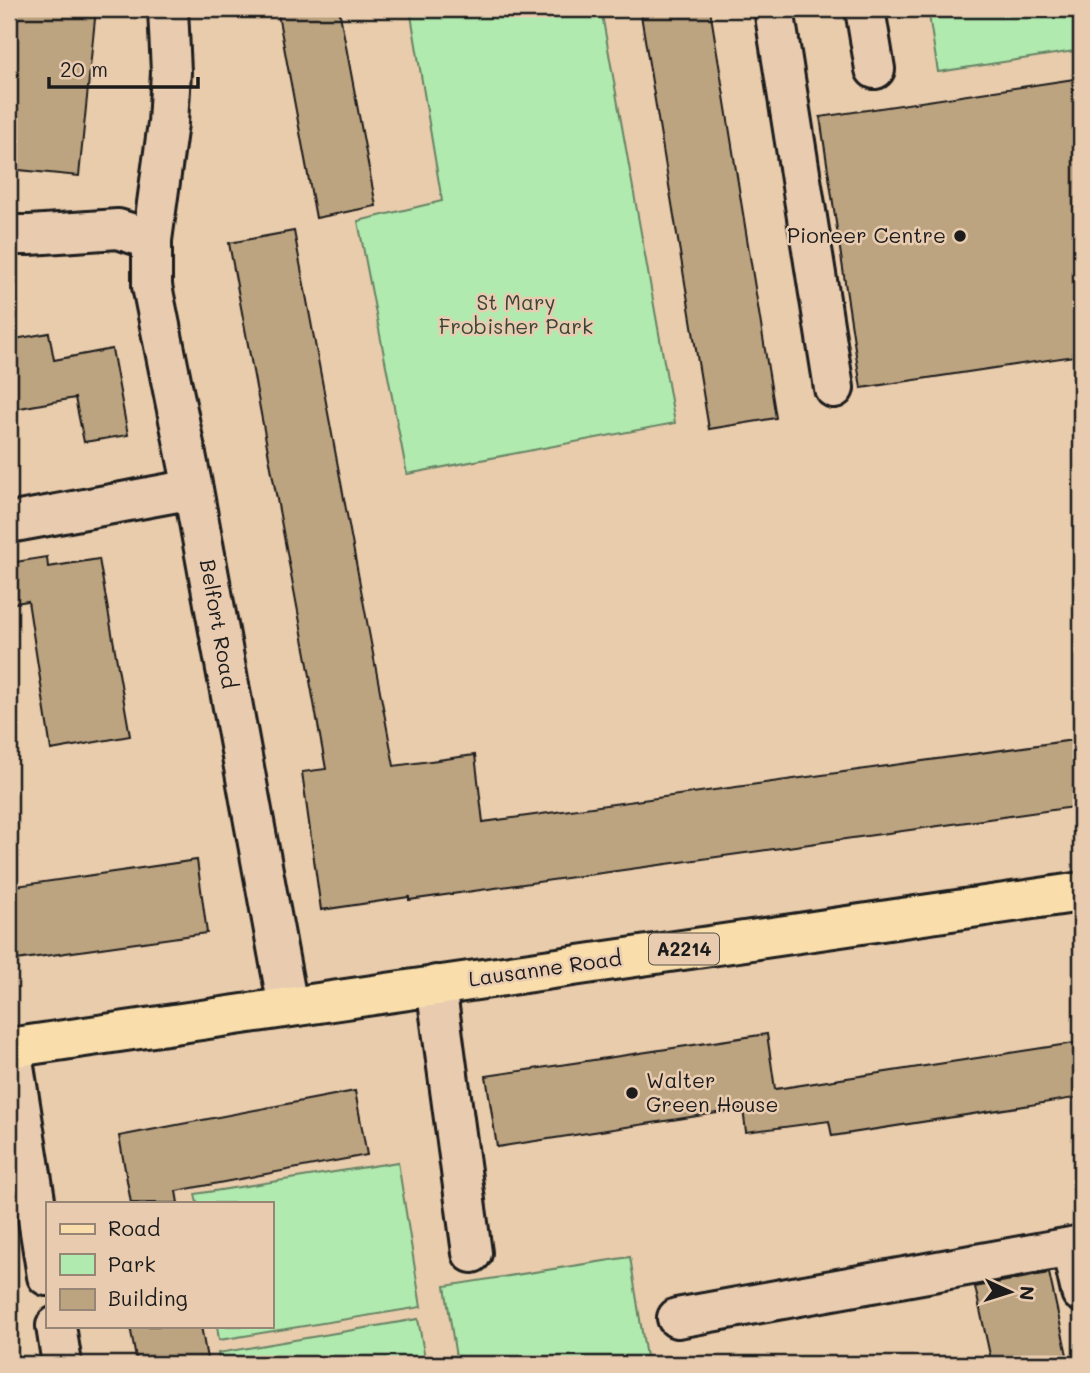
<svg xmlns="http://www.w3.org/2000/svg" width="1090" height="1373" viewBox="0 0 1090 1373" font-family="Mali,sans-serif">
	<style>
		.green { fill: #b1eaae; stroke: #668365; stroke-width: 2 }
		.building { fill: #bda481; stroke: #1c1c1c; stroke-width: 2 }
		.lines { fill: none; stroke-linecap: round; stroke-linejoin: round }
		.minor-casing { stroke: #1c1c1c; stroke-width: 44 }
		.major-casing { stroke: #1c1c1c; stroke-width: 44 }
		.minor { stroke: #e9ccb0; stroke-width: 38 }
		.major { stroke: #f9deab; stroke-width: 38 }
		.poi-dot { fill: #1c1c1c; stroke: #e9ccb0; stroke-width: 2.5 }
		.labels { text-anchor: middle; stroke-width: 5; stroke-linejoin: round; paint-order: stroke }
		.shield { fill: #e9ccb0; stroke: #5a5148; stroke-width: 2 }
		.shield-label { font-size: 19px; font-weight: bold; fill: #1c1c1c }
		.poi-label { font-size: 21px; fill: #1c1c1c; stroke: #e9ccb0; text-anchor: end }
		.park-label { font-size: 21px; fill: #3a4539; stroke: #e9ccb0 }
		.street-label { font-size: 21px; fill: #1c1c1c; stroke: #e9ccb0 }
	</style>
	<rect width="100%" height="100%" fill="#e9ccac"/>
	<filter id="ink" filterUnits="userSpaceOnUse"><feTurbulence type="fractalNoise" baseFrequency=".0143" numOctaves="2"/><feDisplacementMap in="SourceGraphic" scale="14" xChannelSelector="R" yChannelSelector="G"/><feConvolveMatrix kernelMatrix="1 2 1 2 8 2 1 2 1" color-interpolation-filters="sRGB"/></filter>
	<g filter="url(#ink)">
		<path class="green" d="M 410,9 L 601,9 L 675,423 L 407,474 L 358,221 L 442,201 Z
			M 928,9 L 1081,9 L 1081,50 L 938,72 Z
			M 398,1162 L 421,1307 L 219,1340 L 217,1326 L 271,1326 L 271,1203 L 197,1203 L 195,1194 Z
			M 630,1257 L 646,1357 L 600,1364 L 457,1364 L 445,1286 Z
			M 418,1319 L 426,1364 L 220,1364 L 218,1353 Z"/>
		<path class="building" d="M 9,9 L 96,9 L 79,176 L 9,169 Z
			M 277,9 L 339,9 L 376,206 L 316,218 Z
			M 640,9 L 710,9 L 776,418 L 709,429 Z
			M 1081,78 L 1081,355 L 861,388 L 820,117 Z
			M 294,231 L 394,766 L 475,755 L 483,822 L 1081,739 L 1081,806 L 409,900 L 409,897 L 321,910 L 302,772 L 326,769 L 310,681 L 311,681 L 229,243 Z
			M 49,333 L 54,360 L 112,349 L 128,435 L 84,442 L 75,398 L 9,410 L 9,340 Z
			M 47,557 L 48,567 L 99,559 L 130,736 L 51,750 L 28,601 L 9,604 L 9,563 Z
			M 197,860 L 207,933 L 9,961 L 9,887 Z
			M 767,1034 L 775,1089 L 1081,1042 L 1081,1097 L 832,1136 L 829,1121 L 746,1132 L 743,1109 L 497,1147 L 486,1076 Z
			M 355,1091 L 367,1155 L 176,1191 L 178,1203 L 131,1203 L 119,1136 Z
			M 1049,1273 L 1069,1364 L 992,1364 L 975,1287 Z
			M 130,1326 L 201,1326 L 208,1364 L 137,1364 Z"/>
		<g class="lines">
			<g class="minor-casing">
				<path id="minor" d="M 168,9 L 171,72 L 168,123 L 152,240 L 152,286 L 193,489 L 288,1007
					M 774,9 L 834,388
					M 865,9 L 875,69
					M 9,235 L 30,235 L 118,229 L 152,240
					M 9,523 L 193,489
					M 436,985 L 472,1253
					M 11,1047 L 47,1276
					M 1081,1245 L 1071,1247 L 1081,1292
					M 677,1318 L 1071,1247
					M 56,1326 L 62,1364"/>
			</g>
			<g class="major-casing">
				<path id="major" d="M 9,1048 L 1081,892"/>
			</g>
			<use href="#minor" class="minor"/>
			<use href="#major" class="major"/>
		</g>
	</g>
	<g class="poi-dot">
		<circle cx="960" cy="236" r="7"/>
		<circle cx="632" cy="1093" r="7"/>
	</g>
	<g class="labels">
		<rect class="shield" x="649" y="933.5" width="70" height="31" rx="5"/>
		<g class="shield-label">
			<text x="684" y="956">A2214</text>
		</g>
		<g class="poi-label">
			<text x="946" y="243">Pioneer Centre</text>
			<text x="646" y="1088" text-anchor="start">Walter<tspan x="646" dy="24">Green House</tspan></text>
		</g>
		<g class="park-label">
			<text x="516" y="310">St Mary<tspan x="516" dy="24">Frobisher Park</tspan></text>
		</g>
		<g class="street-label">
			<text transform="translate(218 624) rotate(80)" y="7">Belfort Road</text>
			<text transform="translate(545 969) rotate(-8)" y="7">Lausanne Road</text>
		</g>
	</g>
	<rect width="1090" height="1373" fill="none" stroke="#e9ccb0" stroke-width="35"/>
	<rect x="18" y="18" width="1055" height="1338" fill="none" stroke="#1c1c1c" stroke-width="2.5" filter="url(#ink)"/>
	<rect x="46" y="1202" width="228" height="126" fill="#e9ccb0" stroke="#978675" stroke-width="2"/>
	<rect x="60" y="1224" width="35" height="10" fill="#f9deab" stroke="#978675" stroke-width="2"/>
	<text x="108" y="1236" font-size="21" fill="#1c1c1c">Road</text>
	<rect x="60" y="1254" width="35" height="21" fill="#b1eaae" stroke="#978675" stroke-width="2"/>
	<text x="108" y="1272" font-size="21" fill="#1c1c1c">Park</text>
	<rect x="60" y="1289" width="35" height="21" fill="#bda481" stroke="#978675" stroke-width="2"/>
	<text x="108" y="1306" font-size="21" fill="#1c1c1c">Building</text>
	<g transform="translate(1010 1292) rotate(94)" stroke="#e9ccb0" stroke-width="5" paint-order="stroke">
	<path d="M0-5L12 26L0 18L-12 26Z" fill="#1c1c1c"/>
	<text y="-10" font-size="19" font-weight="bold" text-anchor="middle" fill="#1c1c1c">N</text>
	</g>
	<path d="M49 77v10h149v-10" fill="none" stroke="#1c1c1c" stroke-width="3.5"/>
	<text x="60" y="77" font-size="21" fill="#1c1c1c" stroke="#e9ccb0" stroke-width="5" paint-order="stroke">20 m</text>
</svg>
